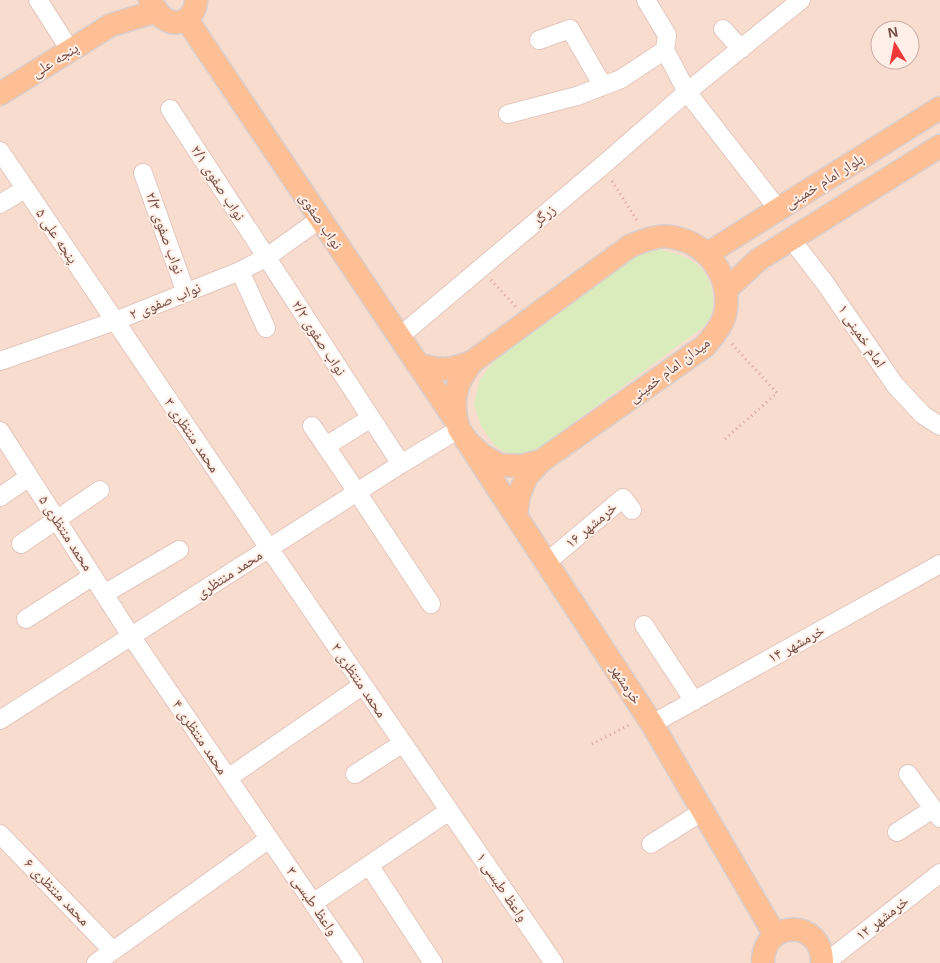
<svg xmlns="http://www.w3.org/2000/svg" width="940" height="963" viewBox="0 0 940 963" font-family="Arial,'Noto Naskh Arabic',sans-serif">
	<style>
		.residential { fill: #f8ddcf; fill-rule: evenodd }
		.green { fill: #daecbc }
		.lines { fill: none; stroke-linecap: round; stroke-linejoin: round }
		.minor-casing { stroke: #e4c6bd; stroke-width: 20 }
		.major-casing { stroke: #d8cdcb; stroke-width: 25 }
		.path { stroke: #d9a297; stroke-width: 3; stroke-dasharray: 1 4; stroke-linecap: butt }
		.minor { stroke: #fff; stroke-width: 18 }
		.major { stroke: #ffbf94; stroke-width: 22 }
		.labels { text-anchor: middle; stroke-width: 4; stroke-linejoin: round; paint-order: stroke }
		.street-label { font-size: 15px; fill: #754b45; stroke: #ffefe6 }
	</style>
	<rect width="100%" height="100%" fill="#feeade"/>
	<path class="residential" d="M 0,0 L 940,0 L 940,963 L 0,963 ZM 880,30 L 910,30 L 910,60 L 880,60 Z"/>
	<path class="green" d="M 660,250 C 671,252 683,255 693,262 C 710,272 717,296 711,314 C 710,318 707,322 706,325 L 534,452 L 510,455 L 495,446 L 481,426 L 474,404 L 480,379 L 499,355 L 639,253 Z"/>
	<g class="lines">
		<g class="minor-casing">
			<path id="minor" d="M 38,0 L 70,50
				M 646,0 L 667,35 L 665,50 L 687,92 L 778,209
				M 723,29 L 741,49
				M 539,40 L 570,29 L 603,86
				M 170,109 L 401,464
				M 508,114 L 577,96 L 621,79 L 665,50
				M 0,151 L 269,548 L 554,963
				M 143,173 L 186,293
				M 0,204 L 25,189
				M 791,239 L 825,283 L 895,385 L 923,415 L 940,426
				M 240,271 L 266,328
				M 399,337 L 602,166 L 687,92 L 801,0
				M 0,361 L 115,321 L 240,271 L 267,257 L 320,219
				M 312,426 L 357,492 L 431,604
				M 0,431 L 131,636 L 354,963
				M 326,446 L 371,418
				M 0,497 L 29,477
				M 21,544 L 100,490
				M 547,562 L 623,498 L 632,510
				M 104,594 L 179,550
				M 26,619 L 93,576
				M 644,625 L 694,701
				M 0,720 L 401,464 L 459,429
				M 652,724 L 940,564
				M 355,774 L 403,743
				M 908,774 L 940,818
				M 228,778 L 363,685
				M 897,832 L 933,809
				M 0,834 L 113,951
				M 651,844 L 703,811
				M 369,865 L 433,963
				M 313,903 L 449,811
				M 96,963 L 269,839
				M 825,963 L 940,873"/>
		</g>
		<g class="major-casing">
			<path id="major" d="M 150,0 C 154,7 158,15 165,19 C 180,29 196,16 196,0
				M 187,20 L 456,421
				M 0,94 L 111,25 L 157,11
				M 707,254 L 940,108
				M 726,290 L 758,260 L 940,146
				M 417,364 C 441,371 448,371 472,362
				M 466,440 L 482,455 L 500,465 L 521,466 L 541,461 L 705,346 C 714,335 724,324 726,309 C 730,274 706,242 671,237 C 656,235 643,241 630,246 L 472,362 C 468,368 464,373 461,379 C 453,394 453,413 459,429 L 652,724 L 775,935
				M 516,515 L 519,495 L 527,476 L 541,461
				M 763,963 C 762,919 823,918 822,963"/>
		</g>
		<path class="path" d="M 612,181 L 638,222
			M 491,280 L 516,307
			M 725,439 L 777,393 L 731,343
			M 592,744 L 629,725"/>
		<use href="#minor" class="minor"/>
		<use href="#major" class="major"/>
	</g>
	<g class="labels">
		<g class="street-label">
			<text transform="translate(55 60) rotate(-32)" y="5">پنجه علی</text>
			<text transform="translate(824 181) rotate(-32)" y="5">بلوار امام خمینی</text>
			<text transform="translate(218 183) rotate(57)" y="5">نواب صفوی ۲/۱</text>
			<text transform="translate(544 215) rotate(-40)" y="5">زرگر</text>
			<text transform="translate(321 221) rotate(56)" y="5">نواب صفوی</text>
			<text transform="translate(165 233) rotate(70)" y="5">نواب صفوی ۲/۳</text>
			<text transform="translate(57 236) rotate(56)" y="5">پنجه علی ۵</text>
			<text transform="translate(165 301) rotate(-22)" y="5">نواب صفوی ۲</text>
			<text transform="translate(862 336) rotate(56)" y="5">امام خمینی ۱</text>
			<text transform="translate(319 338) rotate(57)" y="5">نواب صفوی ۲/۲</text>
			<text transform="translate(669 370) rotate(-37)" y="5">میدان امام خمینی</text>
			<text transform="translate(192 435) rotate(56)" y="5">محمد منتظری ۳</text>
			<text transform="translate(591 525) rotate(-40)" y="5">خرمشهر ۱۶</text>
			<text transform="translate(66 533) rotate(57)" y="5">محمد منتظری ۵</text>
			<text transform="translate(229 574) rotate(-33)" y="5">محمد منتظری</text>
			<text transform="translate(796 644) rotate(-29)" y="5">خرمشهر ۱۴</text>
			<text transform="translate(359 680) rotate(56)" y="5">محمد منتظری ۲</text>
			<text transform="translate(626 684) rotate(57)" y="5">خرمشهر</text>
			<text transform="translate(200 737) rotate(56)" y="5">محمد منتظری ۴</text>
			<text transform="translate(502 887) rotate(56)" y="5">واعظ طبسی ۱</text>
			<text transform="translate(57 892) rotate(46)" y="5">محمد منتظری ۶</text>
			<text transform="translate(312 901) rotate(56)" y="5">واعظ طبسی ۳</text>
			<text transform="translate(882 918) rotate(-38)" y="5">خرمشهر ۱۲</text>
		</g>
	</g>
	<g transform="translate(895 45) rotate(350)"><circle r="24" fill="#ffefe6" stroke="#c8ada6"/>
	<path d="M0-4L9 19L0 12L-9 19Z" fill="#f2393a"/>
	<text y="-8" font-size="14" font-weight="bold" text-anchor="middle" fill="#754b45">N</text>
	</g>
</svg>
